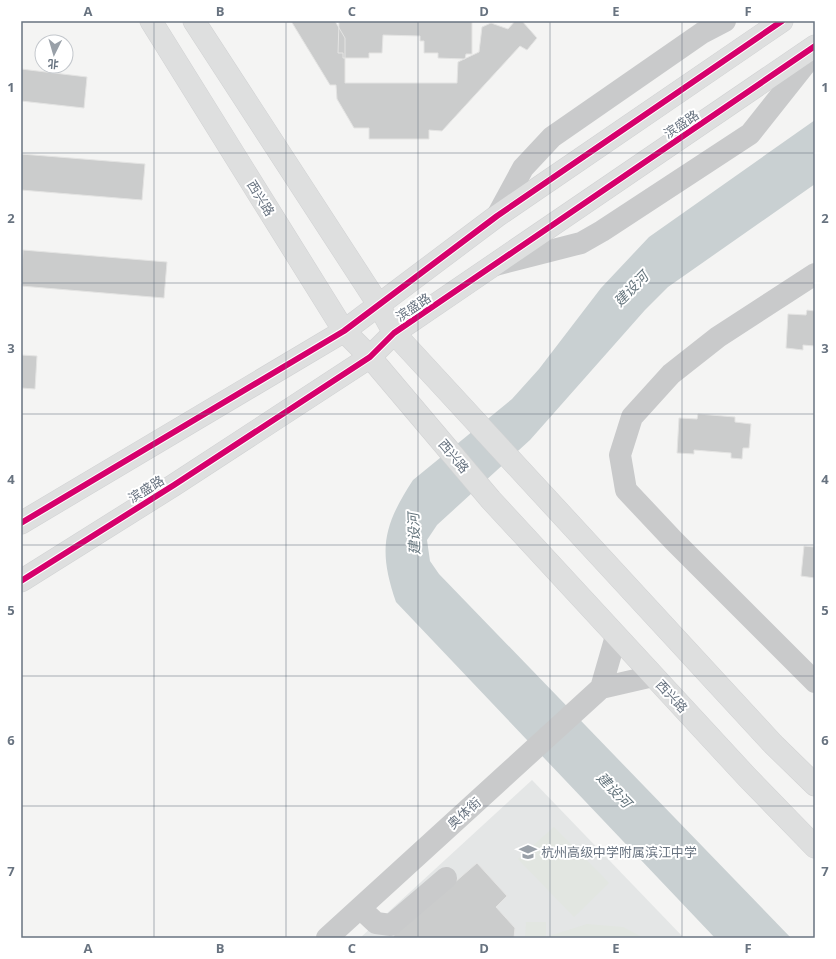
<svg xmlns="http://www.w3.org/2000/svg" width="836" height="959" viewBox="0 0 836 959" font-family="'Open Sans','Noto Sans SC',sans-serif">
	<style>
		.built { fill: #e4e6e6 }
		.green { fill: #e2e6e1 }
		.water { fill: #c9d0d2 }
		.building { fill: #cbcccc; stroke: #e4e4e3 }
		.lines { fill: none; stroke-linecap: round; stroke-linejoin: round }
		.major-casing { stroke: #d1d2d3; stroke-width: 23 }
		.minor { stroke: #c9cacb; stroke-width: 22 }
		.major { stroke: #dedfdf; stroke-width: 22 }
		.cycleway-casing { stroke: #fff; stroke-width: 8 }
		.cycleway { stroke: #d6006c; stroke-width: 6 }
		.grid { fill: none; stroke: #687380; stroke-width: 1; stroke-opacity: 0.55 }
		.labels { text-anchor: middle; stroke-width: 4; stroke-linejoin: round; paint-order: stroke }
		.street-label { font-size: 13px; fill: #687380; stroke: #fff }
		.poi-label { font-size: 13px; fill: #687380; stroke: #fff; text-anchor: start }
		.water-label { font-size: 14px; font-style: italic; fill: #64747c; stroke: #fff }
		.neatline { fill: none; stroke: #687380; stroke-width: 1.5 }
		.grid-label { font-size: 13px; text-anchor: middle; font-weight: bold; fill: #687380 }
	</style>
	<rect width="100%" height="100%" fill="#f4f4f3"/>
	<path class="built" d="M 532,780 L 684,938 L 360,938 Z"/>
	<path class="green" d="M 554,827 L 609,883 L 574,917 L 518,859 Z
		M 526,922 L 546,922 L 546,937 L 587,924 L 623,927 L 644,938 L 525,938 Z"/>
	<path class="water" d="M 815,120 L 815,184 L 668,287 L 645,310 L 530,440 L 437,525 L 427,540 L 430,561 L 439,574 L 791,938 L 715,938 L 396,602 C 378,550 383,526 413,480 L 512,399 L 539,369 L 601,288 L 649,237 Z"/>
	<path class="building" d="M 291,21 L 335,21 L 345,38 L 345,83 L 457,83 L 458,62 L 479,52 L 482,27 L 491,23 L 508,29 L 515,21 L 522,21 L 537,38 L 527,50 L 520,46 L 442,131 L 429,130 L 429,139 L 369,139 L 369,128 L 354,128 L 337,99 L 336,85 L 330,85 Z
		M 339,21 L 472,21 L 472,54 L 466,54 L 465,59 L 438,58 L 438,53 L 424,53 L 424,41 L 420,41 L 420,36 L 383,35 L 382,53 L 369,53 L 369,58 L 343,58 L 343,53 L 338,53 Z
		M 21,69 L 87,77 L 84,108 L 21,101 Z
		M 21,154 L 145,164 L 142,200 L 21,190 Z
		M 23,250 L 167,262 L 164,298 L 21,286 Z
		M 807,310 L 815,311 L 815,346 L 803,345 L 803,350 L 786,348 L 788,314 L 806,315 Z
		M 21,355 L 37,356 L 35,389 L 21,388 Z
		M 698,414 L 735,417 L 735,422 L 751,424 L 749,448 L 743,448 L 742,459 L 731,458 L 731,453 L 694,450 L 694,454 L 677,453 L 679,418 L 697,419 Z
		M 804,546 L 815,547 L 815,578 L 801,576 Z
		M 477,863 L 507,896 L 496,907 L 515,928 L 514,938 L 393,938 L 394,935 Z"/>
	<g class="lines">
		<g class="major-casing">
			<path id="major" d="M 151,21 L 344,331 L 370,357 L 491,500 L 747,777 L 815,847
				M 194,21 L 378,304 L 394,333 L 773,744 L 815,785
				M 21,523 L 344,331 L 497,216 L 782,21
				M 21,581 L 174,485 L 370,357 L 394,333 L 815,46"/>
		</g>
		<path class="minor" d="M 497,216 L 523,168 L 552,137 L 702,33 L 725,21
			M 495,265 L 581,243 L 602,231 L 750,134 L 815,52
			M 815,274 L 718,337 L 671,374 L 632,417 L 620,455 L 626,490 L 674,541 L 815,682
			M 601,688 L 616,636
			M 360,908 L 376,923 L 391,925 L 446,878
			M 327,938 L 601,688 L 653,676"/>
		<use href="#major" class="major"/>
		<g class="cycleway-casing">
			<path id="cycleway" d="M 21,523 L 344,331 L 497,216 L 782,21
				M 21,581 L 174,485 L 370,357 L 394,333 L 815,46"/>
		</g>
		<use href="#cycleway" class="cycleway"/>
	</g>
	<path class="grid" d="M 154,21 L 154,938M 286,21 L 286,938M 418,21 L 418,938M 550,21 L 550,938M 682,21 L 682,938M 21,153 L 815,153M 21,283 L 815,283M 21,414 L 815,414M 21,545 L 815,545M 21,676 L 815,676M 21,806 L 815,806"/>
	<defs>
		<g id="school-bare" transform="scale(1.38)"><path d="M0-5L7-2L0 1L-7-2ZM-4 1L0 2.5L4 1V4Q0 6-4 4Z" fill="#99a0a8" stroke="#fff" stroke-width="2.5" paint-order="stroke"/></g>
	</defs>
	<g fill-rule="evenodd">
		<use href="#school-bare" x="528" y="852"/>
	</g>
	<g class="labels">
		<g class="street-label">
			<text transform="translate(681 124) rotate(-34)" y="5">滨盛路</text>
			<text transform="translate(261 198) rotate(58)" y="5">西兴路</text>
			<text transform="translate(413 307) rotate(-34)" y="5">滨盛路</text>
			<text transform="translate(454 456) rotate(50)" y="5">西兴路</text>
			<text transform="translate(146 489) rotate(-32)" y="5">滨盛路</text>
			<text transform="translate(672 696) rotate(47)" y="5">西兴路</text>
			<text transform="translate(464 813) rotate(-42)" y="5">奥体街</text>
		</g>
		<g class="poi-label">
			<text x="541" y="857">杭州高级中学附属滨江中学</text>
		</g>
		<g class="water-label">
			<text transform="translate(631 289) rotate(-46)" y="5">建设河</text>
			<text transform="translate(414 534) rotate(-92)" y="5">建设河</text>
			<text transform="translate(614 790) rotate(46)" y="5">建设河</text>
		</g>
	</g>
	<rect width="836" height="959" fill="none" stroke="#ffffff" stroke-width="44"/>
	<g transform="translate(54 54) rotate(185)"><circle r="19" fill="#ffffff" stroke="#c3c7cc"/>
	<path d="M0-3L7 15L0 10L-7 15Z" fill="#99a0a8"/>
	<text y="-6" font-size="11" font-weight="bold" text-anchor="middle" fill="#687380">北</text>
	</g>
	<rect x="22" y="22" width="792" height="915" class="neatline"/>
	<g class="grid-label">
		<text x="88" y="16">A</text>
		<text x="220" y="16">B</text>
		<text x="352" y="16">C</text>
		<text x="484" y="16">D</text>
		<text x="616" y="16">E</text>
		<text x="748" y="16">F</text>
		<text x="11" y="92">1</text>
		<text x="825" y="92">1</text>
		<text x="11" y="223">2</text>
		<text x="825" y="223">2</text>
		<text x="11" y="353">3</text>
		<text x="825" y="353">3</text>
		<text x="11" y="484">4</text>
		<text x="825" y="484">4</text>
		<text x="11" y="615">5</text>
		<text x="825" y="615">5</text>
		<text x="11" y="745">6</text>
		<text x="825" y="745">6</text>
		<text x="11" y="876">7</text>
		<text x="825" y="876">7</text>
		<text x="88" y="953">A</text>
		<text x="220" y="953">B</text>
		<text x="352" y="953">C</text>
		<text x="484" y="953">D</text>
		<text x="616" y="953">E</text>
		<text x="748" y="953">F</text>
	</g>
</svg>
